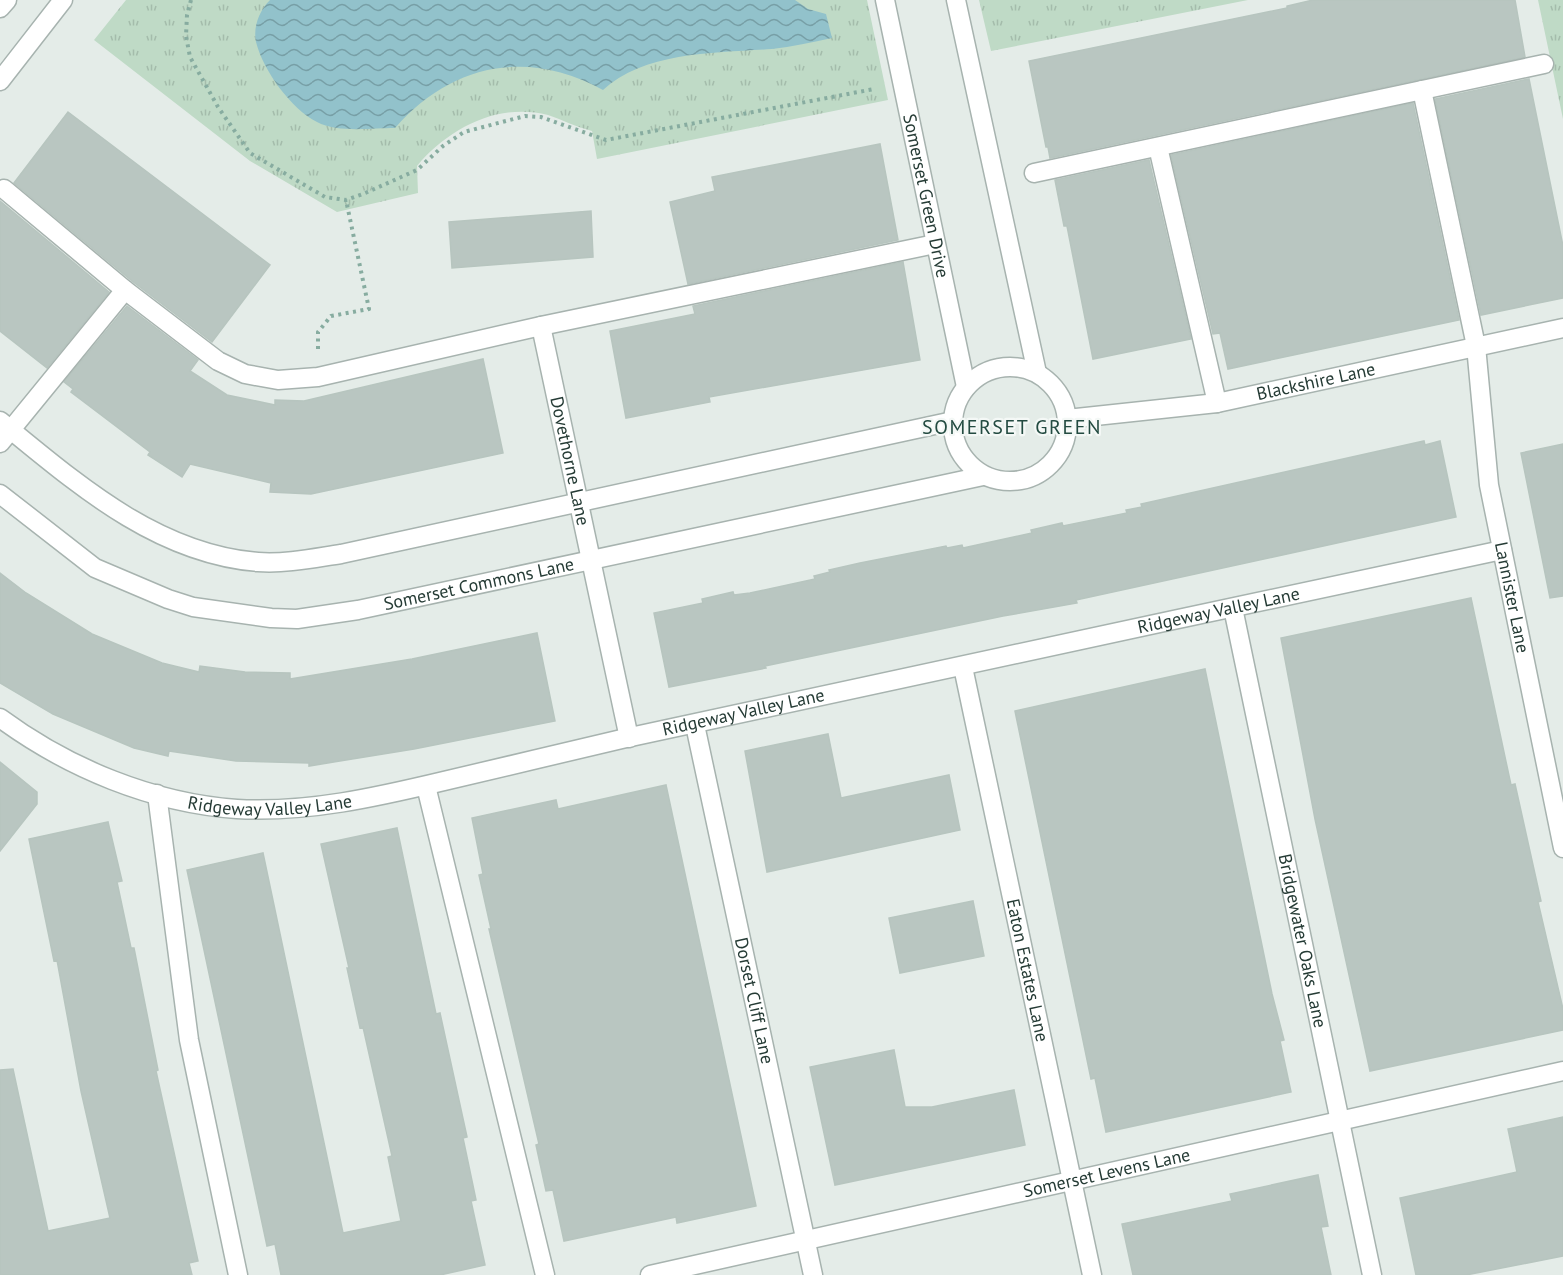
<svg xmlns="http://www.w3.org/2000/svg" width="1563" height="1275" viewBox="0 0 1563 1275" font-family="'PT Sans',sans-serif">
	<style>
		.grass { fill: url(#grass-tufts) }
		.water { fill: url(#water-waves) }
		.building { fill: #b9c6c1; stroke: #b7c5bf; stroke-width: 1.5 }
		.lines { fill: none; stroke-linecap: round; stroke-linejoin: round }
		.minor-casing { stroke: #a7b3af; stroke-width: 21 }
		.path { stroke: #87aca0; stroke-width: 4; stroke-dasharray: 3 4.5; stroke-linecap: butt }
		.minor { stroke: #fff; stroke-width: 18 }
		.labels { text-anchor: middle; stroke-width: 4.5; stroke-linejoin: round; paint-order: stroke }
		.street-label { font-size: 18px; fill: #253b35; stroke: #f4f8f6 }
		.neighbourhood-label { font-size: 20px; letter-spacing: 1.5px; fill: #234b41; stroke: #f4f8f6 }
	</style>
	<defs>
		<pattern id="grass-tufts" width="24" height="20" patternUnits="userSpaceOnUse" patternTransform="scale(1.5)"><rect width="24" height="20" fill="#bfdac6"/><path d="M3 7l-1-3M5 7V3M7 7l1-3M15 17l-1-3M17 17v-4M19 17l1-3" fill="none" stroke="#a4bcab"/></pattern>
		<pattern id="water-waves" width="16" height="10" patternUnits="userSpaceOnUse" patternTransform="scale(1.5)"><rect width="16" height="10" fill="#92c2cb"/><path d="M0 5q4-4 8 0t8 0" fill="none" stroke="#779fa6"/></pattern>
	</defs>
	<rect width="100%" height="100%" fill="#e4ece8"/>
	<path class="grass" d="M 126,0 L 867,0 L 888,100 L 597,159 L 592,131 C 576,127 563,120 548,115 C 498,102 448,129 417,166 L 418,193 L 337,212 L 250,161 L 94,40 Z
		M 979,0 L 1248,0 L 991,51 Z
		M 1538,0 L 1563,0 L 1563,119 Z"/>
	<path class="water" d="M 270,0 L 795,0 L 808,9 L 826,14 L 832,38 C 812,42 792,47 772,49 C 718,53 645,51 603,90 C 527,48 451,64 395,128 C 372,128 337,133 317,122 C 291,109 263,70 256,42 C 253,27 259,11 270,0 Z"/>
	<path class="building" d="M 1313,0 L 1515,0 L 1525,57 L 1050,158 L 1048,147 L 1046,147 L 1029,61 L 1287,8 L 1287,6 Z
		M 1529,79 L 1563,246 L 1563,298 L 1481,315 L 1435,99 Z
		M 1413,103 L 1459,320 L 1228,369 L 1220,333 L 1213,334 L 1171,155 Z
		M 68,112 L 270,265 L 212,342 L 132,281 L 14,183 Z
		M 880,144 L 898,240 L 688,284 L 670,202 L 715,191 L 712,177 Z
		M 1149,160 L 1191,339 L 1093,359 L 1067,226 L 1064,226 L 1055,180 Z
		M 0,201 L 109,292 L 47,368 L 0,331 Z
		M 591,211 L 593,257 L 452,268 L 449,222 Z
		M 903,262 L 920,360 L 709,397 L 710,402 L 626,418 L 610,331 L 695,314 L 693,306 Z
		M 127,306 L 198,360 L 190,371 L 227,395 L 275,405 L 275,400 L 304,401 L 483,359 L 503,453 L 311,494 L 270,492 L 271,483 L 190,464 L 182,477 L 148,455 L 150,452 L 71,392 L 73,389 L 64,382 Z
		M 1424,441 L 1425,445 L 1440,441 L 1456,517 L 1076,600 L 1077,603 L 1003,616 L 765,666 L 766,668 L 669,687 L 654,613 L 703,603 L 702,599 L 733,592 L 734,595 L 750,593 L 815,579 L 814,576 L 830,572 L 829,570 L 860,563 L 946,546 L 947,548 L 962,545 L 963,548 L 1032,533 L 1031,530 L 1062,523 L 1063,526 L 1127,513 L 1126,510 L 1142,507 L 1141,504 Z
		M 1563,444 L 1563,596 L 1550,598 L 1521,453 Z
		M 0,573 L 26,593 L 92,634 L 162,663 L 199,672 L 200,666 L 245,672 L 290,673 L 290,679 L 412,659 L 537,633 L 555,721 L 414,749 L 309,766 L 309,763 L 236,761 L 169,751 L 168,756 L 134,748 L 53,714 L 0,683 Z
		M 1471,598 L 1511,785 L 1515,784 L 1541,901 L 1538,902 L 1563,1009 L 1563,1030 L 1370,1071 L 1315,819 L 1281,638 Z
		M 1205,669 L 1272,994 L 1284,1040 L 1280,1041 L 1291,1092 L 1106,1132 L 1095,1078 L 1091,1079 L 1015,711 Z
		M 828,734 L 841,798 L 949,775 L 960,830 L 767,872 L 745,751 Z
		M 0,762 L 37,792 L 37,804 L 0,851 Z
		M 666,785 L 756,1206 L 677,1223 L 676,1217 L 564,1241 L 553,1190 L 546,1191 L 536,1145 L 539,1144 L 489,929 L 491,929 L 479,875 L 483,874 L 472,818 L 556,800 L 558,809 Z
		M 108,822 L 122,881 L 117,882 L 131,948 L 134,948 L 158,1070 L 156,1071 L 198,1261 L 189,1263 L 192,1275 L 0,1275 L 0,1070 L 13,1069 L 48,1231 L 110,1218 L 81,1091 L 57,960 L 54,961 L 29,839 Z
		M 397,828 L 436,1014 L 440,1013 L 467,1137 L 463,1138 L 476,1200 L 471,1201 L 485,1265 L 440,1275 L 281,1275 L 275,1244 L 267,1246 L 187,870 L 263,853 L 343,1233 L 401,1221 L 388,1157 L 392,1156 L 363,1027 L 360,1028 L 347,968 L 349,968 L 321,844 Z
		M 973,901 L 984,956 L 900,973 L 889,918 Z
		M 894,1050 L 905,1107 L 932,1107 L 1014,1090 L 1025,1145 L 835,1185 L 810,1067 Z
		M 1563,1117 L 1563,1256 L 1466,1275 L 1416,1275 L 1400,1198 L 1517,1172 L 1508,1129 Z
		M 1318,1175 L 1328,1226 L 1321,1227 L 1331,1275 L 1133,1275 L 1122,1224 L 1232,1201 L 1230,1194 Z"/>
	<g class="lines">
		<g class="minor-casing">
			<g id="minor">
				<path id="s1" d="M 885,0 L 966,387"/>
				<path d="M 956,0 L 1037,373"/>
				<path d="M 0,8 L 7,0"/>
				<path d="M 0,81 L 63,0"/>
				<path id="s2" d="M 1422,90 L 1476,346 L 1489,485 L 1563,848"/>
				<path d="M 1158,147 L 1217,403"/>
				<path d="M 1034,173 L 1544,64"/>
				<path d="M 4,189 L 125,290 L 218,361 L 245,374 L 278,380 L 318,377 L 541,326 L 935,244"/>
				<path id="s3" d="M 541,326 L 629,738"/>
				<circle cx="1010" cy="424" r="57"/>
				<path id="s4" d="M 1067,419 L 1217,403 L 1563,328"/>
				<path d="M 0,421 C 76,483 156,554 258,562 C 286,564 314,558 341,554 L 953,421"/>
				<path d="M 0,443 L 125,290"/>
				<path id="s5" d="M 0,494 L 95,568 L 168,599 L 193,607 L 271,618 L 297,619 L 358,610 L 983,476"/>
				<path id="s6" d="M 1233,608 L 1372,1275"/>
				<path id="s7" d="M 963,667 L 1092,1275"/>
				<path id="s8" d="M 0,718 C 68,768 152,803 237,809 C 307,813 377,797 444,781 C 505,767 565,752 626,738 C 918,673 1210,613 1502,550"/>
				<path id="s9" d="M 695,725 L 813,1275"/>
				<path d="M 426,786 L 545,1275"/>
				<path d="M 157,794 L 189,1040 L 238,1275"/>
				<path id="s10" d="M 650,1275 L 1563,1071"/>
			</g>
		</g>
		<path class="path" d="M 191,0 L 187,15 L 186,36 L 190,57 L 218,107 L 250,153 L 325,197 L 346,200 L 363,194 L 417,170 L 443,146 L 464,132 L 525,116 L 541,117 L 606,140 L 874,89
			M 318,349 L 318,332 L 331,316 L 369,309 L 346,200"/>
		<use href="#minor" class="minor"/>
	</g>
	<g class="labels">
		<g class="street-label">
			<text dy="6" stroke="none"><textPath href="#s1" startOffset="200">Somerset Green Drive</textPath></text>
			<text dy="6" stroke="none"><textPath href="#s4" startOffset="252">Blackshire Lane</textPath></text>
			<text dy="6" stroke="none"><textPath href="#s3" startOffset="138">Dovethorne Lane</textPath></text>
			<text dy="6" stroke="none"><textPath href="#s5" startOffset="516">Somerset Commons Lane</textPath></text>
			<text dy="6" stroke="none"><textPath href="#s2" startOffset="516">Lannister Lane</textPath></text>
			<text dy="6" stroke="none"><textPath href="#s8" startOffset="1260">Ridgeway Valley Lane</textPath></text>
			<text dy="6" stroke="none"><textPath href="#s8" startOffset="774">Ridgeway Valley Lane</textPath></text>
			<text dy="6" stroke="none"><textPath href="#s8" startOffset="290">Ridgeway Valley Lane</textPath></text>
			<text dy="6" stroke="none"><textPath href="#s6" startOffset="340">Bridgewater Oaks Lane</textPath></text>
			<text dy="6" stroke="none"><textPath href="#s7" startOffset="310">Eaton Estates Lane</textPath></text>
			<text dy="6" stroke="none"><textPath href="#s9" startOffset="282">Dorset Cliff Lane</textPath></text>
			<text dy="6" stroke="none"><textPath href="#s10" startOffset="468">Somerset Levens Lane</textPath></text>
		</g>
		<g class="neighbourhood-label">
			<text x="1012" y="434">SOMERSET GREEN</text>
		</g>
	</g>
</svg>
